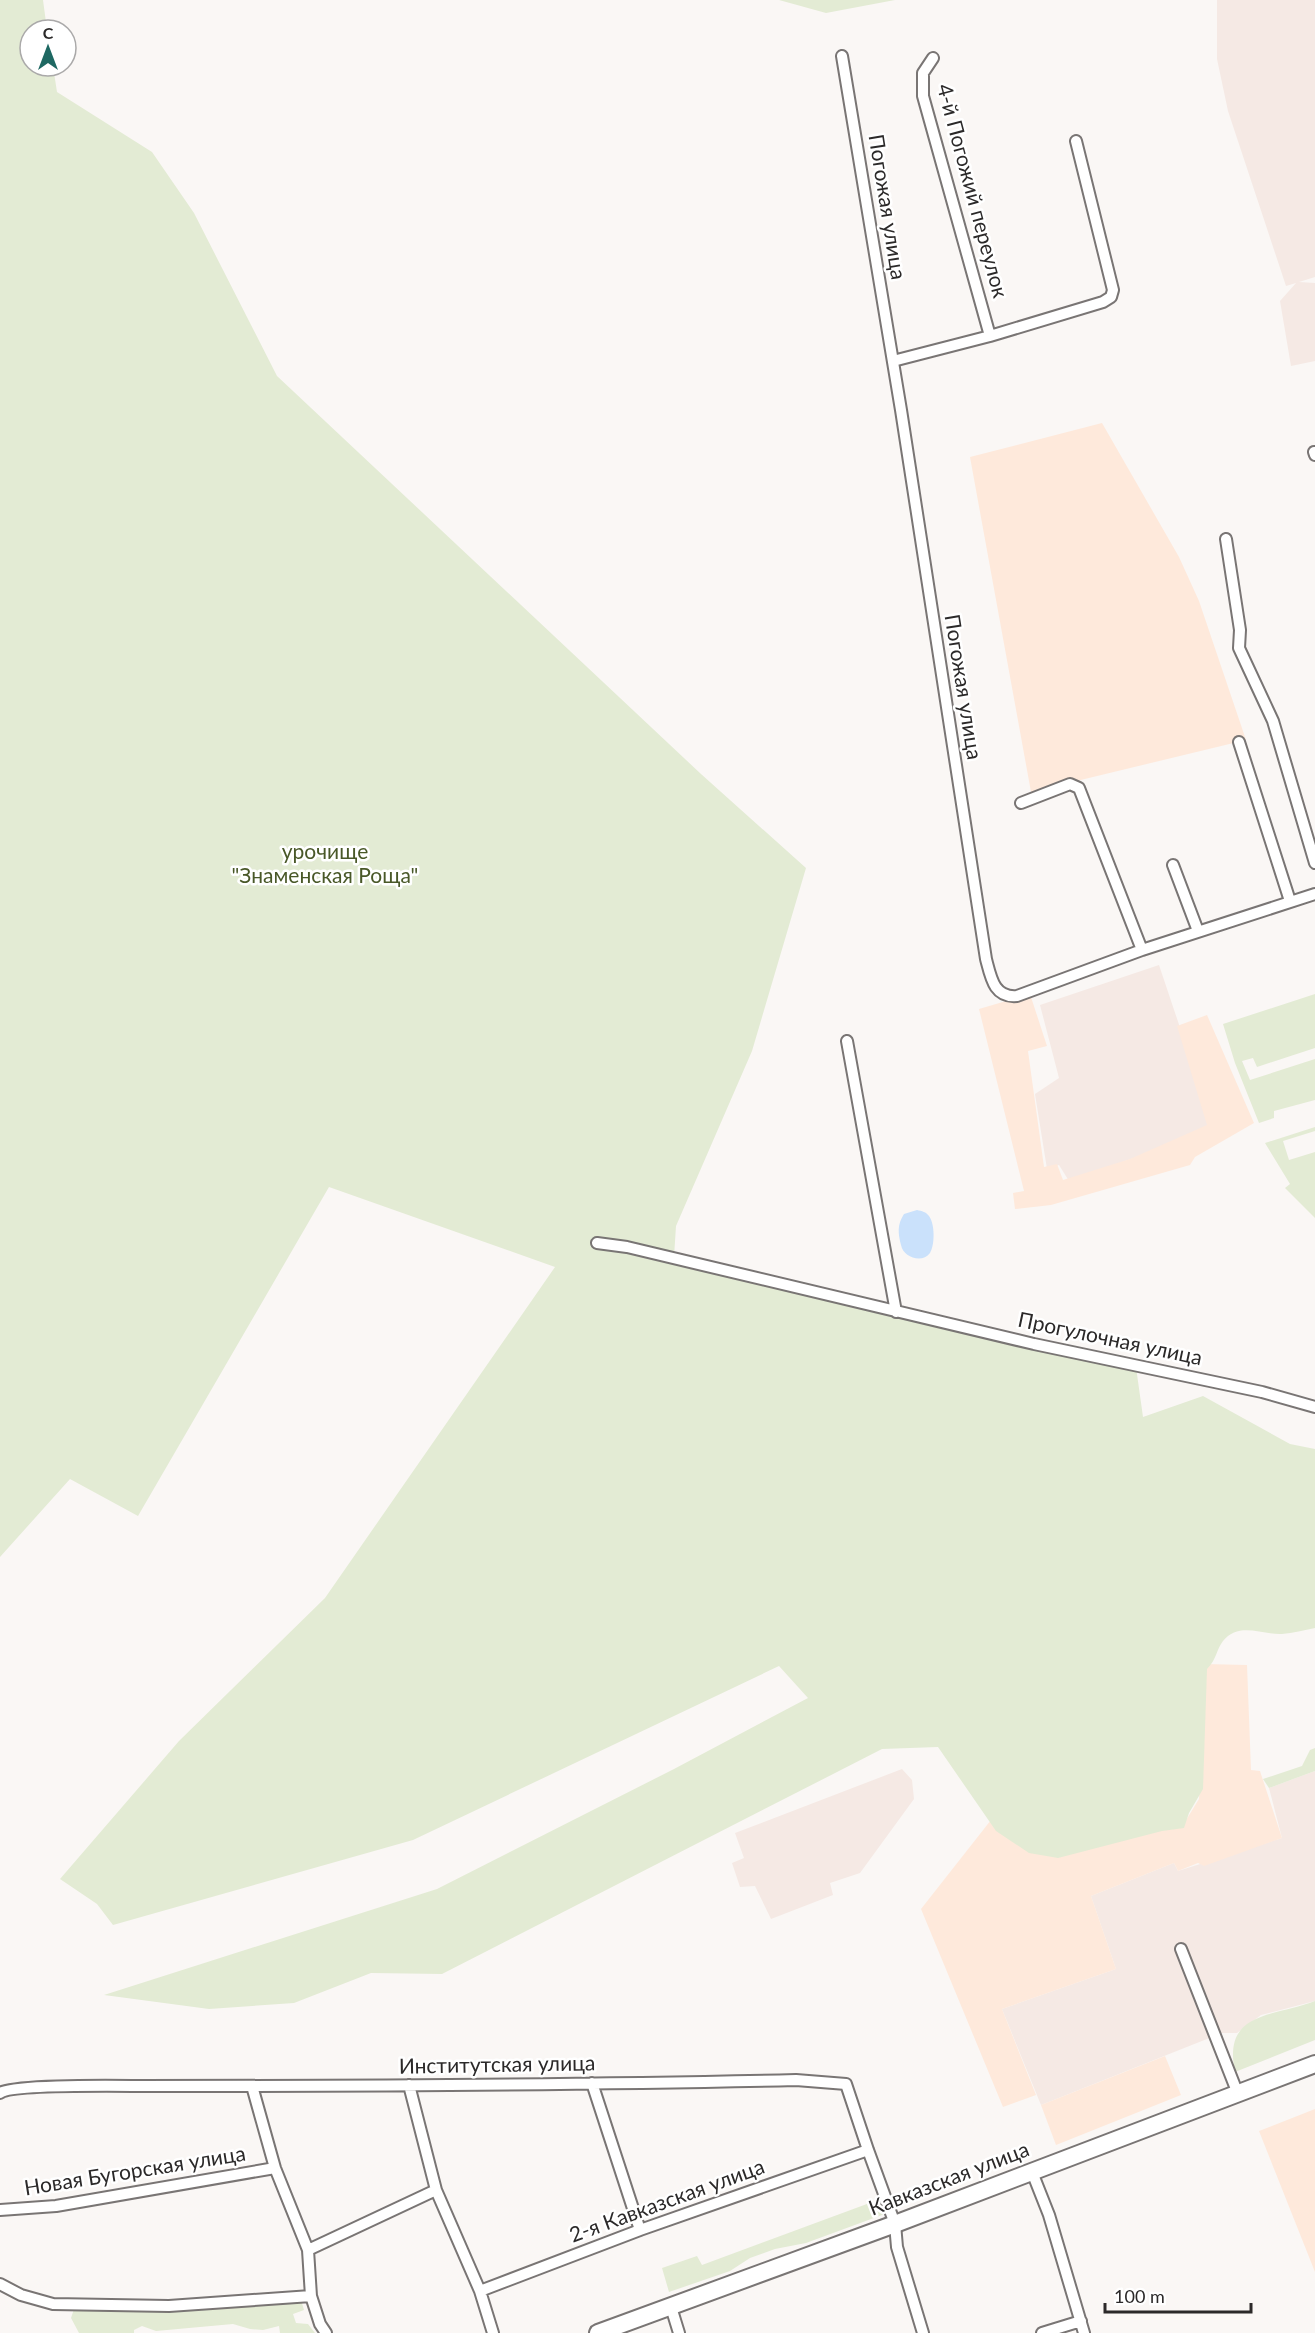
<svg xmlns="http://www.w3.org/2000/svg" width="1315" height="2333" viewBox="0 0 1315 2333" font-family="Lato,sans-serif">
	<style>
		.built { fill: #f5e9e4 }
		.industrial { fill: #fee9db }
		.green { fill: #e3ebd4 }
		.water { fill: #cae1fb }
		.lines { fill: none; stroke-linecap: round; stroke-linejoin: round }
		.minor-casing { stroke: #797574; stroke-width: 14 }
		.primary-casing { stroke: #797574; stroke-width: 20 }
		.minor { stroke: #fff; stroke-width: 10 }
		.primary { stroke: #fff; stroke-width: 16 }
		.labels { text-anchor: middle; stroke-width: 5; stroke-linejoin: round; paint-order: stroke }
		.street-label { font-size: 21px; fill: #2b2929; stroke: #fff }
		.park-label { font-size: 21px; fill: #495828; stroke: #fff }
	</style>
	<rect width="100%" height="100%" fill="#faf7f5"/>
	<path class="built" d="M 1217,0 L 1315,0 L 1315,277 L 1299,282 L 1315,283 L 1315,361 L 1291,366 L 1280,301 L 1296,283 L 1286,286 L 1228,111 L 1217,59 Z
		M 1159,965 L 1213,1126 L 1156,1150 L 1069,1181 L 1059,1165 L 1047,1169 L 1035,1094 L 1059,1078 L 1040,1005 Z
		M 902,1769 L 912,1780 L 914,1799 L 860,1873 L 830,1883 L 833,1895 L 771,1919 L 755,1886 L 740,1887 L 732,1863 L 744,1858 L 735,1833 Z
		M 1315,1771 L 1315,2001 L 1261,2015 L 1237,2033 L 1222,2033 L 1041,2105 L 1002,2009 L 1116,1969 L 1091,1896 L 1174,1863 L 1178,1871 L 1282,1838 L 1269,1788 Z"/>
	<path class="industrial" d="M 1102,423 L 1179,557 L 1199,601 L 1246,740 L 1031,792 L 970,457 Z
		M 1030,994 L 1047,1046 L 1028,1051 L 1044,1167 L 1057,1164 L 1063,1180 L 1130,1159 L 1207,1125 L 1177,1026 L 1207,1015 L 1254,1123 L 1195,1157 L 1190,1165 L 1051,1205 L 1015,1209 L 1013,1193 L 1024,1191 L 979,1009 Z
		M 1204,1664 L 1247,1665 L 1251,1770 L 1260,1771 L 1282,1838 L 1204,1866 L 1198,1863 L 1178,1871 L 1174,1863 L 1091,1896 L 1116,1969 L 1002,2009 L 1036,2095 L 1003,2107 L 921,1909 L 991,1820 L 1183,1825 L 1199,1799 Z
		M 1165,2056 L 1181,2095 L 1056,2145 L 1041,2105 Z
		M 1315,2109 L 1315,2272 L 1259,2131 Z"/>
	<path class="green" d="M 0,0 L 43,0 L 47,30 L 30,30 L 30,66 L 53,66 L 57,92 L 152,152 L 194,213 L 277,376 L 701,774 L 806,868 L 752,1051 L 676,1226 L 674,1257 L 1135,1360 L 1143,1417 L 1203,1396 L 1290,1444 L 1315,1449 L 1315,1628 C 1304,1630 1293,1633 1282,1634 C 1262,1635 1239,1621 1223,1641 C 1216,1650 1217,1659 1207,1669 L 1203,1789 L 1189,1813 L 1184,1828 L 1162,1831 L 1058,1858 L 1029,1853 L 996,1831 L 938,1747 L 882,1749 L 442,1974 L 371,1973 L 294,2003 L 209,2009 L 104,1995 L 437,1889 L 674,1769 L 808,1698 L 779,1666 L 413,1840 L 113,1925 L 97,1904 L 60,1879 L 179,1741 L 325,1598 L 555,1267 L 329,1187 L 138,1516 L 70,1479 L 0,1557 Z
		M 779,0 L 895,0 L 826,13 Z
		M 1315,994 L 1315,1048 L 1257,1067 L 1253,1058 L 1242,1061 L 1250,1080 L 1315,1059 L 1315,1100 L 1274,1111 L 1274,1118 L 1259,1123 L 1235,1063 L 1223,1024 Z
		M 1315,1127 L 1315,1131 L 1283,1141 L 1289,1160 L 1315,1152 L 1315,1218 L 1285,1188 L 1290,1184 L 1265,1143 Z
		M 1315,1748 L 1315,1771 L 1269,1788 L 1263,1779 L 1302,1766 L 1310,1750 Z
		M 1315,2001 L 1315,2040 L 1235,2072 C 1222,2010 1275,2017 1315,2001 Z
		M 875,2201 L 880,2202 L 884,2213 L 882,2215 L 806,2243 L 775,2249 L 750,2258 L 730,2271 L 669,2292 L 662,2268 L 697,2256 L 702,2265 Z
		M 301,2300 L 304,2310 L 293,2314 L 296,2323 L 308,2324 L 315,2333 L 280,2333 L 279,2326 L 263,2330 L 250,2329 L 233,2324 L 156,2331 L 142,2326 L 134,2330 L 134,2333 L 79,2333 L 71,2318 L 74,2309 Z"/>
	<path class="water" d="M 917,1210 C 922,1211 926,1212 929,1216 C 935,1224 935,1245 930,1253 C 922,1264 903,1257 901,1245 C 898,1233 897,1225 904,1214 Z"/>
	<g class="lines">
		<g class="minor-casing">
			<path id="minor" d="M 842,56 L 901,410 L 986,959 C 991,978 994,998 1017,996 L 1142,950 L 1315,894
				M 933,58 L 923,73 L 923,96 L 990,336
				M 893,361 L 990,336 L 1103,302 L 1111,297 L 1113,290 L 1076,141
				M 1314,452 L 1315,455
				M 1226,539 L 1240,630 L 1239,648 L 1273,721 L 1315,863
				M 1239,742 L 1290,901
				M 1021,803 L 1070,784 L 1079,788 L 1142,950
				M 1173,865 L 1198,931
				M 847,1041 L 896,1312
				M 597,1243 L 627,1247 L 1034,1344 L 1262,1392 L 1315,1407
				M 1181,1949 L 1238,2094
				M 592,2083 L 640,2230
				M 409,2085 L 436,2190 L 480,2291 L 493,2333
				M 252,2086 L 275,2168 L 308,2250 L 311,2296 L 320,2324 L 326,2333
				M 0,2093 C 12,2084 121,2086 144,2086 C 361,2086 578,2085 796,2080 L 846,2084 L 868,2150 L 895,2224 L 897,2247 L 923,2333
				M 1032,2172 L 1049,2215 L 1084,2333
				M 0,2210 L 56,2206 L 275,2168
				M 308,2250 L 436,2190
				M 0,2284 L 21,2295 L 53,2304 L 169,2306 L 311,2296
				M 480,2291 L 640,2230 L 868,2150
				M 671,2307 L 679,2333
				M 1042,2333 L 1081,2321"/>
		</g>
		<g class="primary-casing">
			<path id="primary" d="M 598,2333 L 895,2224 L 1315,2064"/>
		</g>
		<use href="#minor" class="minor"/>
		<use href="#primary" class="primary"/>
	</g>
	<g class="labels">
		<g class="street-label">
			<text transform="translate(972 191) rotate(75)" y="7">4-й Погожий переулок</text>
			<text transform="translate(887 207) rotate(81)" y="7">Погожая улица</text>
			<text transform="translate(963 687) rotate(81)" y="7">Погожая улица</text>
			<text transform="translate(1110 1339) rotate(12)" y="7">Прогулочная улица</text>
			<text transform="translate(497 2065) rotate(-1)" y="7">Институтская улица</text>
			<text transform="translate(135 2171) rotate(-9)" y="7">Новая Бугорская улица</text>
			<text transform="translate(949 2179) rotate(-21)" y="7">Кавказская улица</text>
			<text transform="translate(667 2201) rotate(-20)" y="7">2-я Кавказская улица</text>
		</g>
		<g class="park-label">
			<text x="325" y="859">урочище<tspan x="325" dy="24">"Знаменская Роща"</tspan></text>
		</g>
	</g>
	<g transform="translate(48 48)"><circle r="28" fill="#ffffff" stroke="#aaa9a9" stroke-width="1.5"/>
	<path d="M0-4.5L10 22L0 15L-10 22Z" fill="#1e6862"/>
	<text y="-9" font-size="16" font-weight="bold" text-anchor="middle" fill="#2b2929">С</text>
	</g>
	<path d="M1105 2303v9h146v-9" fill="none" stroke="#2b2929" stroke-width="3"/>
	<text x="1114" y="2303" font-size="18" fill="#2b2929" stroke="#ffffff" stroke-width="4.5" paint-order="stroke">100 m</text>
</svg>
